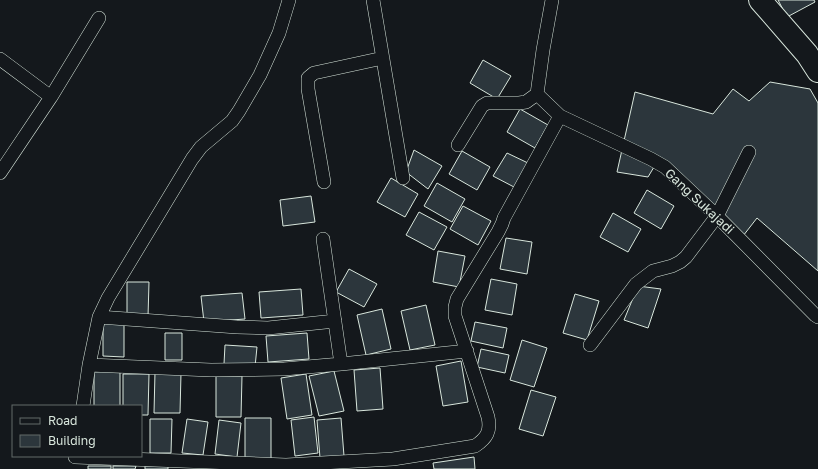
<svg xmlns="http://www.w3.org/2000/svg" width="818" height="469" viewBox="0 0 818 469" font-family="'Golos Text',sans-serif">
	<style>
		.building { fill: #2c363c; stroke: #d8e6dc }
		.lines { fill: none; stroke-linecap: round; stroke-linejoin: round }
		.minor-casing { stroke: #d8e6dc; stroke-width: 14 }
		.trunk-casing { stroke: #d8e6dc; stroke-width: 24 }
		.minor { stroke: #14181c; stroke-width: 13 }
		.trunk { stroke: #14181c; stroke-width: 22 }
		.labels { text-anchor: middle; stroke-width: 3; stroke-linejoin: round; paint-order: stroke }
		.street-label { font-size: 13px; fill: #d8e6dc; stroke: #14181c }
	</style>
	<rect width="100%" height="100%" fill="#14181c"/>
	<path class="building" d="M 778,0 L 814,0 L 815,2 L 787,17 Z
		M 483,60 L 511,76 L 497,99 L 470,83 Z
		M 770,82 L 810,89 L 818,103 L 818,271 L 757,218 L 743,236 L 660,157 L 648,177 L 617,172 L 635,92 L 713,114 L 733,89 L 749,101 Z
		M 520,109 L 548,125 L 535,148 L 507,132 Z
		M 414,150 L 442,166 L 428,189 L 406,172 Z
		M 462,151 L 490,167 L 477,190 L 449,174 Z
		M 507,153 L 528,163 L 514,187 L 493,176 Z
		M 391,178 L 418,194 L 405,217 L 377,202 Z
		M 437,183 L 465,199 L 452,222 L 424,206 Z
		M 647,190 L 674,206 L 661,229 L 634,213 Z
		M 311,196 L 315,222 L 283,226 L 280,200 Z
		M 463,206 L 491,221 L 478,245 L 450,229 Z
		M 419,212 L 447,227 L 434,250 L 406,235 Z
		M 613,213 L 641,229 L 628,252 L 600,237 Z
		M 506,238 L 532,242 L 527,274 L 500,269 Z
		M 438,251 L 465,256 L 459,287 L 433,282 Z
		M 349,269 L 377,284 L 364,307 L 336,292 Z
		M 491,279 L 517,284 L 512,315 L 485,310 Z
		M 127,282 L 149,282 L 148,317 L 127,317 Z
		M 638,286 L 661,289 L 648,328 L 624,320 Z
		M 301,289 L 303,315 L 261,318 L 259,292 Z
		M 242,293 L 245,319 L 204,322 L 201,296 Z
		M 575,294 L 599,301 L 587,340 L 563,333 Z
		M 426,305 L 435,345 L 410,350 L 401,311 Z
		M 382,309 L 391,349 L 366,355 L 357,315 Z
		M 475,322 L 507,328 L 503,348 L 471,341 Z
		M 103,323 L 124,323 L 124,357 L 103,356 Z
		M 165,333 L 182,333 L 182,360 L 165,360 Z
		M 307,333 L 309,359 L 268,362 L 266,336 Z
		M 522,340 L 547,348 L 534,387 L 510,380 Z
		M 225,345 L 257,347 L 255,367 L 224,364 Z
		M 481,349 L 509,355 L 505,373 L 477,367 Z
		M 461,361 L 468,402 L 443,406 L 436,366 Z
		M 380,368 L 383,409 L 357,411 L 354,370 Z
		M 94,371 L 120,372 L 120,406 L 94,406 Z
		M 334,371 L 344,411 L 319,416 L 309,376 Z
		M 155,372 L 181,373 L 180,413 L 154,413 Z
		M 123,374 L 149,374 L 148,415 L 141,415 L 141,406 L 123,406 Z
		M 306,374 L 312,415 L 287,419 L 281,378 Z
		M 216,376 L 242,376 L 241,417 L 216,417 Z
		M 531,390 L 556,397 L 543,436 L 519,429 Z
		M 314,417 L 318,453 L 295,456 L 291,420 Z
		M 245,418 L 271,418 L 271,459 L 245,459 Z
		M 341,418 L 344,456 L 320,458 L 317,420 Z
		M 150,419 L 172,419 L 171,453 L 150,453 Z
		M 187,419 L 208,422 L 203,455 L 182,453 Z
		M 219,420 L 241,423 L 237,457 L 215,454 Z
		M 474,457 L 475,469 L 434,469 L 433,463 Z
		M 88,466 L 111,466 L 111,469 L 88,469 Z
		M 113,466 L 136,466 L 135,469 L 113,469 Z
		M 145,466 L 168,466 L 168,469 L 145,469 Z"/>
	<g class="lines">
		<g class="minor-casing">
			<path id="minor" d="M 373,0 L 403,178
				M 552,0 L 543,50 L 537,94 L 560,116 L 651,159 L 665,167 L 717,216 L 815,315 L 818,317
				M 0,59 L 51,97
				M 458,145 L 482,106 L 487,103 L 519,103 L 526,102 L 537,94
				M 0,173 L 51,97 L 99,18
				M 324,182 L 308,89 L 308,78 L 314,73 L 383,58
				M 323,239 L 341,364
				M 99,317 L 237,327 L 268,328 L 335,321
				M 590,345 L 636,284 L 653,271 L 672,266 L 680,262 L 686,257 L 717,216 L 749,152
				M 89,365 L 211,370 L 284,369 L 341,364 L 467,351
				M 83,406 L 89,365 L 99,317 L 108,298 L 192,159 L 201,147 L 232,121 L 239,111 L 260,75 L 279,33 L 289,0
				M 75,457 L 286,465 L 393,459 L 475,446 C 487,438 491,431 488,417 L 455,316 L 455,307 L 457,299 L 498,232 L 502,224 L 504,218 L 560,116"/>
		</g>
		<g class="trunk-casing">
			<path id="trunk" d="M 760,0 L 807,54 L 818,71"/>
		</g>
		<use href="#minor" class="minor"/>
		<use href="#trunk" class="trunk"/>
	</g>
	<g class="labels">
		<g class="street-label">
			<text transform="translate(700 201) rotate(43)" y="5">Gang Sukajadi</text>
		</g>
	</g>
	<rect x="12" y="405" width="130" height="52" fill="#14181c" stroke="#626a69"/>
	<rect x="20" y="418" width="20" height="6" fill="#14181c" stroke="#626a69"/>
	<text x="48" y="425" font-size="12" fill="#d8e6dc">Road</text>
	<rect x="20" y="435" width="20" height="12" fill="#2c363c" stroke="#626a69"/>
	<text x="48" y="445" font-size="12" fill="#d8e6dc">Building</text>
</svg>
